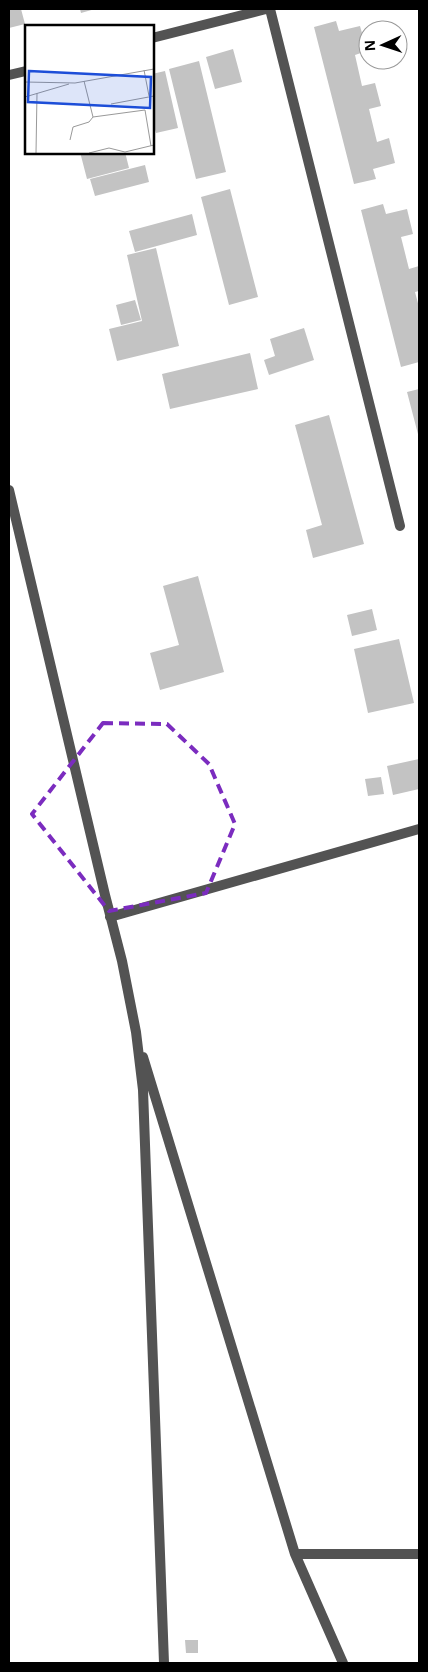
<svg xmlns="http://www.w3.org/2000/svg" width="428" height="1672" viewBox="0 0 428 1672" font-family="'Noto Sans',sans-serif">
	<style>
		.building { fill: #c3c3c3 }
		.lines { fill: none; stroke-linecap: round; stroke-linejoin: round }
		.minor { stroke: #535353; stroke-width: 10 }
		.marked { fill: none; stroke: #7b2cbf; stroke-width: 4; stroke-dasharray: 10 6; stroke-linejoin: round }
		.inset-road { fill: none; stroke: #999; stroke-width: 1 }
		.view { fill: #1d4ed8; fill-opacity: 0.15; stroke: #1d4ed8; stroke-width: 2.5 }
		.inset-edge { fill: none; stroke: #000; stroke-width: 2.5 }
	</style>
	<rect width="100%" height="100%" fill="#fff"/>
	<path class="building" d="M 9,9 L 21,9 L 25,24 L 9,28 Z
		M 80,9 L 95,9 L 81,13 Z
		M 336,21 L 339,31 L 360,26 L 367,51 L 355,55 L 362,86 L 375,83 L 381,106 L 369,109 L 377,142 L 389,138 L 395,163 L 373,169 L 376,179 L 354,184 L 314,27 Z
		M 233,49 L 242,82 L 215,89 L 206,57 Z
		M 199,61 L 226,172 L 196,179 L 169,69 Z
		M 165,71 L 178,128 L 156,133 L 152,119 L 152,74 Z
		M 80,152 L 125,152 L 129,168 L 87,179 Z
		M 145,165 L 149,182 L 95,196 L 90,179 Z
		M 230,189 L 258,297 L 229,305 L 201,197 Z
		M 383,204 L 386,214 L 407,209 L 413,234 L 401,237 L 409,269 L 419,266 L 419,291 L 415,292 L 419,307 L 419,362 L 401,367 L 361,210 Z
		M 192,214 L 197,235 L 135,252 L 129,231 Z
		M 156,248 L 179,346 L 117,361 L 109,329 L 142,321 L 127,255 Z
		M 135,300 L 141,320 L 121,325 L 116,305 Z
		M 304,328 L 314,360 L 269,375 L 264,360 L 275,356 L 270,339 Z
		M 250,353 L 258,389 L 170,409 L 162,374 Z
		M 419,389 L 419,438 L 407,392 Z
		M 329,415 L 364,544 L 313,558 L 306,530 L 322,525 L 295,425 Z
		M 198,576 L 224,672 L 160,690 L 150,653 L 179,645 L 163,586 Z
		M 372,609 L 377,630 L 352,636 L 347,615 Z
		M 399,639 L 414,703 L 368,713 L 354,649 Z
		M 419,759 L 419,789 L 393,795 L 387,766 Z
		M 381,777 L 384,794 L 368,796 L 365,779 Z
		M 185,1640 L 198,1640 L 198,1653 L 186,1653 Z"/>
	<g class="lines">
		<path class="minor" d="M 270,9 L 400,526
			M 152,38 L 266,9
			M 9,75 L 26,71
			M 9,490 L 105,895 L 122,961 L 136,1032 L 143,1090 L 164,1663
			M 110,917 L 419,829
			M 143,1057 L 295,1554 L 343,1663
			M 295,1554 L 419,1554"/>
	</g>
	<path class="marked" d="M 103,723 L 167,724 L 209,764 L 235,824 L 206,893 L 109,911 L 32,814 Z"/>
	<g transform="translate(25 25)">
		<rect width="129" height="129" fill="#fff"/>
		<path class="inset-road" d="M 119,45 L 124,71M 59,56 L 68,92 L 120,85 L 126,121M 0,57 L 50,58 L 129,44M 0,72 L 44,59M 86,79 L 129,71M 45,115 L 48,102 L 64,97 L 68,92M 11,128 L 12,68M 64,128 L 84,123 L 100,127 L 129,120"/>
		<path class="view" d="M 4,46 L 126,52 L 125,83 L 3,77 Z"/>
		<rect width="129" height="129" class="inset-edge"/>
	</g>
	<rect width="428" height="1672" fill="none" stroke="#000000" stroke-width="20"/>
	<g transform="translate(383 45) rotate(267)"><circle r="24" fill="#ffffff" stroke="#999999"/>
	<path d="M0-4L9 19L0 12L-9 19Z" fill="#000000"/>
	<text y="-8" font-size="14" font-weight="bold" text-anchor="middle" fill="#000000">N</text>
	</g>
</svg>
